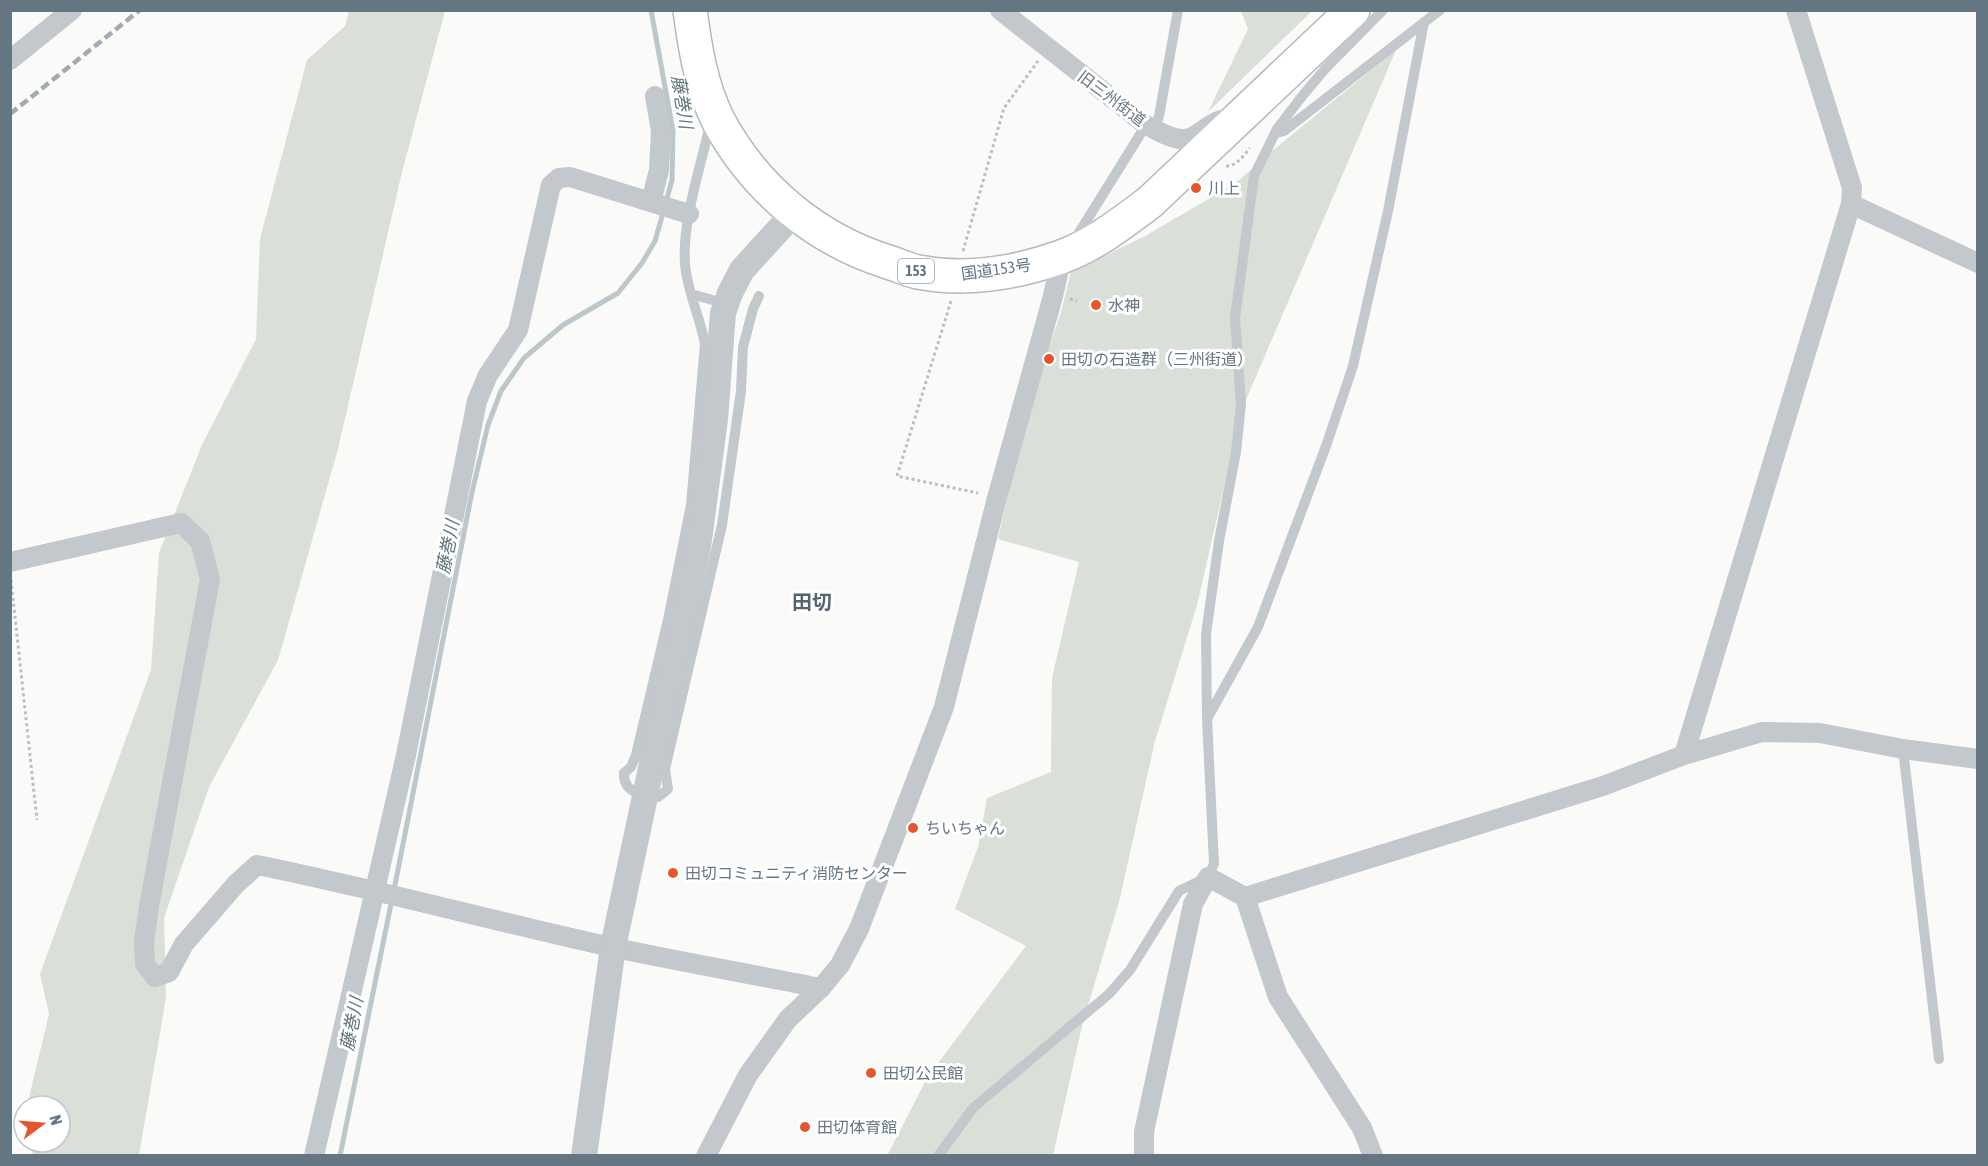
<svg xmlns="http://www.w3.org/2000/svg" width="1988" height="1166" viewBox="0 0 1988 1166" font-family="'Asap Condensed','Noto Sans JP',sans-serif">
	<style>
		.green { fill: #dadfd7 }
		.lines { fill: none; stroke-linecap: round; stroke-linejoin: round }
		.stream { stroke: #bbc7cb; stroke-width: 5 }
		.trunk-casing { stroke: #b4b9bd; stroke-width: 36 }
		.path { stroke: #bbbfc2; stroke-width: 3; stroke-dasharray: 3 3; stroke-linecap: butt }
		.service { stroke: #c3c8cc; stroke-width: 10 }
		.minor { stroke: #c3c8cc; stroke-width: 20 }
		.tertiary { stroke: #c3c8cc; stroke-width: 26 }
		.trunk { stroke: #fff; stroke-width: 33 }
		.rail { stroke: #a2aab0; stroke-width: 4.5; stroke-dasharray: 9 4.5; stroke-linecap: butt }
		.poi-dot { fill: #e4572e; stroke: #fff; stroke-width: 2 }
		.labels { text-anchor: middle; stroke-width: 6; stroke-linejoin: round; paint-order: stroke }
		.shield { fill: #fff; stroke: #939fa8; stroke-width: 1.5 }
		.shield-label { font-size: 15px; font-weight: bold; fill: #657683 }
		.street-label { font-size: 16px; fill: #657683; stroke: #fff }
		.poi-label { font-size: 16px; fill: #657683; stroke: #fff; text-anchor: start }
		.water-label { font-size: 18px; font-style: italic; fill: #60757c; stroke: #fff }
		.quarter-label { font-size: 20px; font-weight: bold; fill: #57646e; stroke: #fff }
	</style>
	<rect width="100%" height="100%" fill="#fafaf8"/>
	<path class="green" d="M 349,11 L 445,11 L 402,172 L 338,449 L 278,660 L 209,787 L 164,918 L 166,998 L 139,1155 L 33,1155 L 31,1142 L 60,1142 L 60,1106 L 27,1106 L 49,1014 L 40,974 L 151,670 L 159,553 L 202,445 L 256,339 L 260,239 L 307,60 L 345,26 Z
		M 1241,11 L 1312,11 L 1208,112 L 1248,29 Z
		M 1396,50 L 1242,409 L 1197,605 L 1155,741 L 1120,898 L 1082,1026 L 1053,1155 L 887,1156 L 927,1078 L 1026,946 L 955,909 L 978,847 L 987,798 L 1051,772 L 1052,678 L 1079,562 L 998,539 L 1028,410 L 1061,312 L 1071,272 L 1145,236 L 1236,183 L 1268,154 Z"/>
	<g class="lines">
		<path class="stream" d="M 394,890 L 472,492 L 488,425 L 501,391 L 524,358 L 563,325 L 618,293 L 642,263 L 655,241 L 663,213 L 672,180 L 673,131 L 651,10
			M 340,1156 L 392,899"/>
		<g class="trunk-casing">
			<path id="trunk" d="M 690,10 C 695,48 701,86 718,120 C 754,188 815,239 888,262 C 898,265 908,270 918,272 C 965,281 1016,273 1061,257 C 1094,245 1122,223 1150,202 L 1353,10"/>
		</g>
		<path class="path" d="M 1226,166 C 1237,166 1243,156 1250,148
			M 963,251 L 1004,108 L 1038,61
			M 1070,299 L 1077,301
			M 951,301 L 897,476 L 978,493
			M 11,580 L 37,820"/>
		<path class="service" d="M 1154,129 L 1159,116 L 1178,10
			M 708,133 C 699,172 682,224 685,264 C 687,291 700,317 705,344 L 691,505 L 668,620 L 636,755 L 631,767 L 624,773 C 623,793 642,795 658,797 L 668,789 L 665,769 L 722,525 L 741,391 L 743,347 L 753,309 L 759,296
			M 1275,133 L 1284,131 L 1440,10
			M 1077,241 L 1077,236 L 1146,125
			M 691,294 L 716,301
			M 1208,717 L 1258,627 L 1326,446 L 1353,366 L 1388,211 L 1424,22
			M 1903,749 L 1939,1059
			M 938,1156 L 973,1108 L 1109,994 L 1130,970 L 1179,891 L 1208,877 L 1214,864 L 1207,719 L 1206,634 L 1219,541 L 1236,452 L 1241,404 L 1235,318 L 1254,176 L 1277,129 L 1303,95 L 1325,69 L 1383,10"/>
		<path class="minor" d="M 1000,10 L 1146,125 C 1161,132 1180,146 1196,135 C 1205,129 1212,123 1221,120
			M 10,60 L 72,10
			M 651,202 L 659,170 L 661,131 L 655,96
			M 1851,204 L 1978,263
			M 10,562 L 181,523 L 200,541 L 210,579 L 149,906 L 144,942 L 145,964 L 155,977 L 169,972 L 184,944 L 236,884 L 257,865 C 376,889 493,921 611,947 C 681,962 751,974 821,988
			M 1684,755 L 1851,204 L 1852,188 L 1796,10
			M 1245,897 L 1278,997 L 1362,1128 L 1373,1156
			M 314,1156 L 406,755 L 477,401 L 488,375 L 518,330 L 551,185 L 559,178 L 570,177 L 689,214
			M 706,1156 L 748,1075 L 788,1019 L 821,988 L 840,965 L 859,929 L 944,707 L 997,498 L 1053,296 L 1062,256
			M 1144,1156 L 1144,1132 L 1193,904 L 1208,877 L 1245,897 L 1603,786 L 1684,755 L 1762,732 L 1820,733 L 1903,749 L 1978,759"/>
		<path class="tertiary" d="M 584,1156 L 613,947 L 698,547 L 715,419 L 723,313 L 730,293 L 742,270 L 794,213"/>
		<use href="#trunk" class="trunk"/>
		<path class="rail" d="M 10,114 L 140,10"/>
	</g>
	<g class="poi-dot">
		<circle cx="1196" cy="188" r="6"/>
		<circle cx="1096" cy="305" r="6"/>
		<circle cx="1049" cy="359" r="6"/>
		<circle cx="913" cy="828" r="6"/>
		<circle cx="673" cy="873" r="6"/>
		<circle cx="871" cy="1073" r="6"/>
		<circle cx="805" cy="1127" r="6"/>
	</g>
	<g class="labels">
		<rect class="shield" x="898" y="259" width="36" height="24" rx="4.5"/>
		<g class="shield-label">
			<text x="916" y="276">153</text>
		</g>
		<g class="street-label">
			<text transform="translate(1112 98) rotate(37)" y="6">旧三州街道</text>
			<text transform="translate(996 269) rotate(-8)" y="6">国道153号</text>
		</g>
		<g class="poi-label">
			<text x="1208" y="194">川上</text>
			<text x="1108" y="311">水神</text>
			<text x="1061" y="365">田切の石造群（三州街道）</text>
			<text x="925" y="834">ちいちゃん</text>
			<text x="685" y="879">田切コミュニティ消防センター</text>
			<text x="883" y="1079">田切公民館</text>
			<text x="817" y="1133">田切体育館</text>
		</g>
		<g class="water-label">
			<text transform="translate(682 102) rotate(81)" y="6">藤巻川</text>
			<text transform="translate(448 547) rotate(-79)" y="6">藤巻川</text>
			<text transform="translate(352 1024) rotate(-79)" y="6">藤巻川</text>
		</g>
		<g class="quarter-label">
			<text x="812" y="609">田切</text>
		</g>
	</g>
	<rect width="1988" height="1166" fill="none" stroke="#657683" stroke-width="24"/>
	<g transform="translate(42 1124) rotate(74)"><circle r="28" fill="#ffffff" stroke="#c1c8cd" stroke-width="1.5"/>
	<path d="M0-4.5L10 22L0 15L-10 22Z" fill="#e4572e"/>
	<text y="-9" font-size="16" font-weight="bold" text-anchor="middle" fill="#657683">N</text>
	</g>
</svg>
